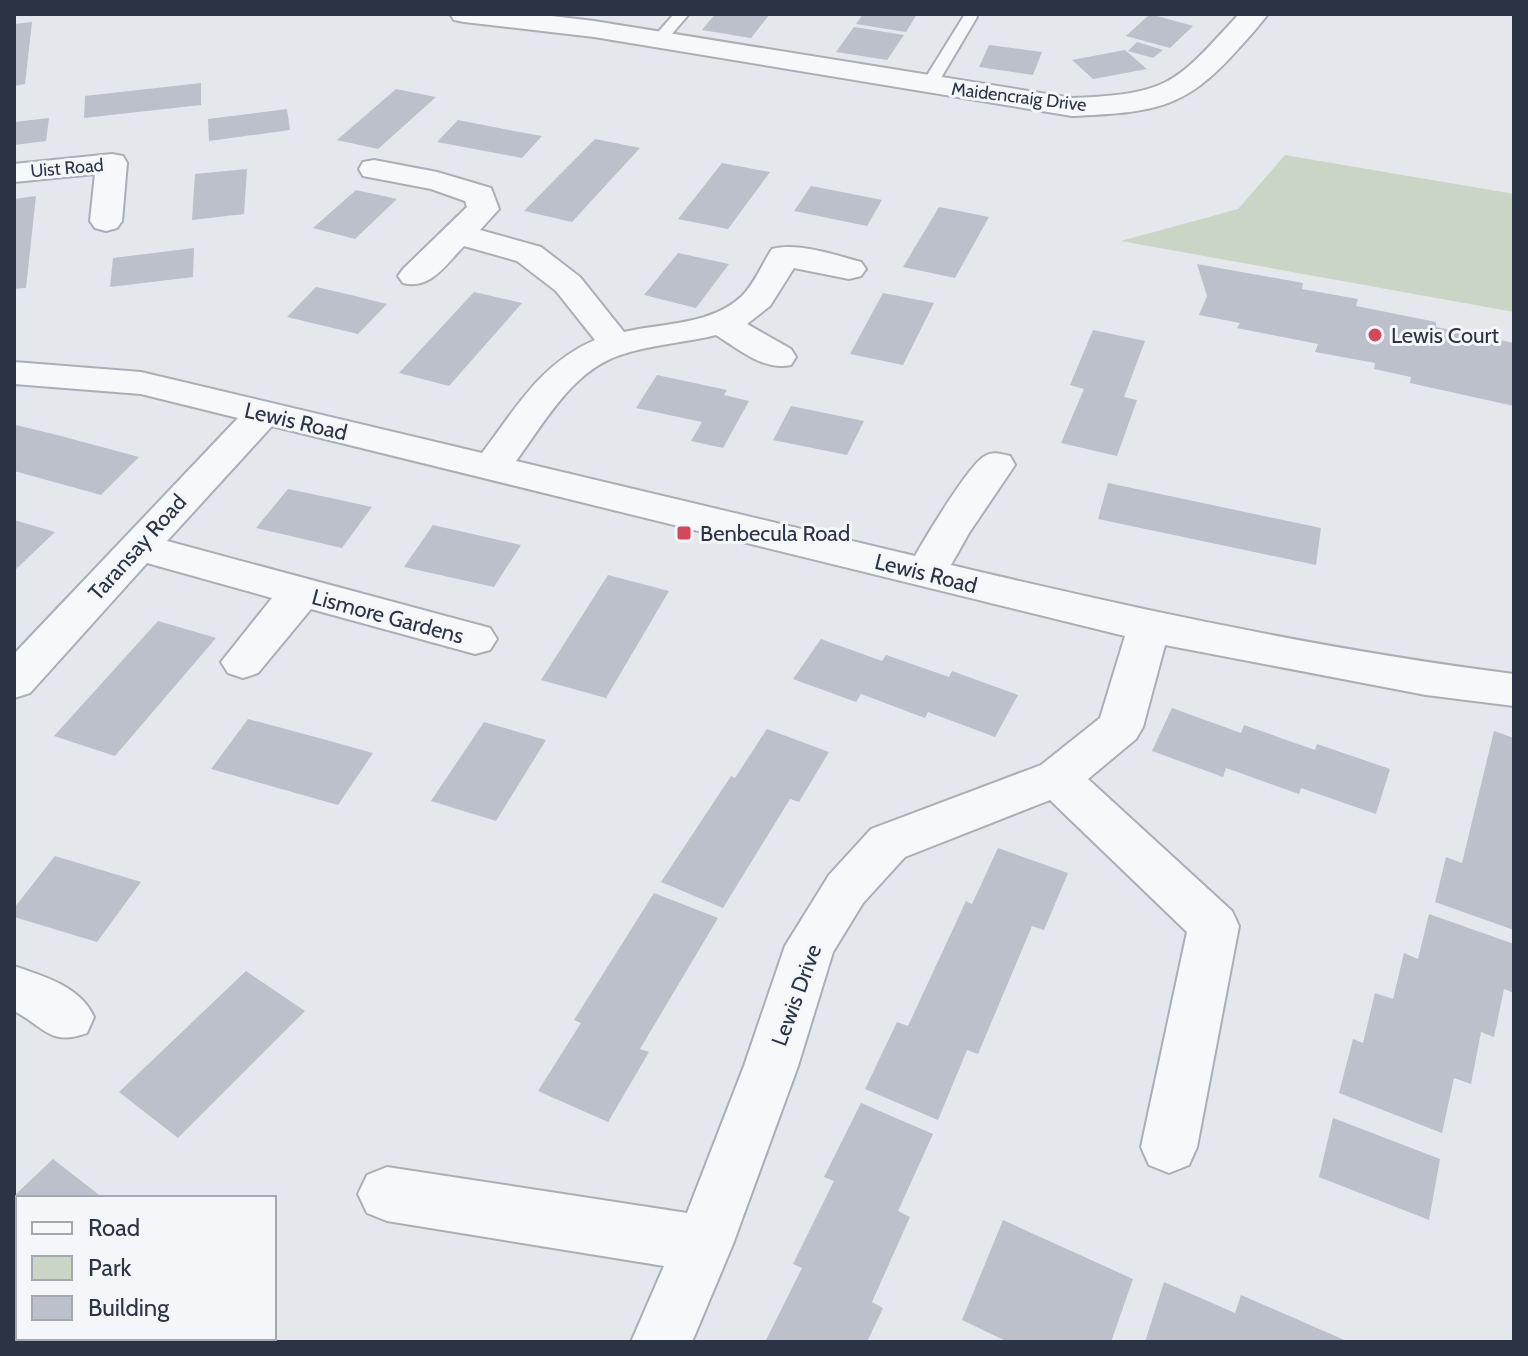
<svg xmlns="http://www.w3.org/2000/svg" width="1528" height="1356" viewBox="0 0 1528 1356" font-family="Cabin,sans-serif">
	<style>
		.green { fill: #c9d6c5 }
		.building { fill: #bbc0ca }
		.lines { fill: none; stroke-linecap: round; stroke-linejoin: round }
		.lane-casing { stroke: #a9aeb7; stroke-width: 4 }
		.street-casing { stroke: #a9aeb7; stroke-width: 4 }
		.lane { fill: #f7f8fa; fill-rule: evenodd }
		.street { fill: #f7f8fa; fill-rule: evenodd }
		.poi-dot { fill: #d1495b; stroke: #f4f6f9; stroke-width: 3 }
		.labels { text-anchor: middle; stroke-width: 6; stroke-linejoin: round; paint-order: stroke }
		.far-street-label { font-size: 18px; fill: #2b3445; stroke: #f4f6f9 }
		.poi-label { font-size: 22px; fill: #2b3445; stroke: #f4f6f9; text-anchor: start }
		.street-label { font-size: 22px; fill: #2b3445; stroke: #f4f6f9 }
	</style>
	<rect width="100%" height="100%" fill="#e4e7ec"/>
	<path class="green" d="M 1285,155 L 1514,194 L 1514,312 L 1121,241 L 1238,209 Z"/>
	<path class="building" d="M 715,14 L 770,14 L 751,38 L 702,30 Z
		M 863,14 L 917,14 L 906,32 L 856,24 Z
		M 1150,14 L 1193,26 L 1170,48 L 1126,36 Z
		M 32,22 L 25,84 L 14,86 L 14,24 Z
		M 854,27 L 904,35 L 887,60 L 836,52 Z
		M 1137,42 L 1163,50 L 1153,58 L 1128,51 Z
		M 989,45 L 1042,52 L 1033,75 L 979,67 Z
		M 1125,50 L 1147,69 L 1093,79 L 1072,60 Z
		M 201,83 L 201,105 L 84,118 L 85,96 Z
		M 396,89 L 436,97 L 378,149 L 337,140 Z
		M 287,109 L 290,130 L 209,141 L 208,119 Z
		M 49,118 L 46,141 L 14,145 L 14,122 Z
		M 458,120 L 514,131 L 542,136 L 522,158 L 437,142 Z
		M 595,139 L 640,148 L 572,222 L 524,211 Z
		M 722,163 L 770,172 L 728,229 L 678,219 Z
		M 247,169 L 244,214 L 192,220 L 195,174 Z
		M 811,186 L 847,193 L 882,200 L 867,226 L 794,211 Z
		M 356,190 L 397,199 L 355,239 L 313,228 Z
		M 36,196 L 26,288 L 14,289 L 14,199 Z
		M 939,207 L 989,217 L 955,278 L 903,267 Z
		M 194,248 L 193,277 L 110,287 L 113,258 Z
		M 678,253 L 729,264 L 696,308 L 644,295 Z
		M 1197,264 L 1303,283 L 1302,289 L 1358,299 L 1356,306 L 1436,322 L 1436,327 L 1514,343 L 1514,406 L 1410,383 L 1411,377 L 1374,369 L 1375,363 L 1315,352 L 1318,344 L 1237,328 L 1240,323 L 1199,315 L 1207,296 Z
		M 316,287 L 351,295 L 387,304 L 358,334 L 287,317 Z
		M 474,292 L 522,303 L 449,386 L 399,373 Z
		M 883,293 L 934,303 L 903,365 L 850,354 Z
		M 1093,330 L 1145,341 L 1124,397 L 1137,400 L 1117,456 L 1061,443 L 1084,389 L 1070,385 Z
		M 657,375 L 727,390 L 724,395 L 749,401 L 723,448 L 691,441 L 702,422 L 636,408 Z
		M 791,406 L 864,421 L 847,455 L 773,440 Z
		M 16,425 L 57,435 L 139,457 L 101,495 L 14,471 Z
		M 1108,483 L 1321,528 L 1316,565 L 1098,519 Z
		M 288,489 L 331,498 L 372,507 L 342,548 L 256,528 Z
		M 14,520 L 55,532 L 14,571 Z
		M 433,525 L 521,545 L 494,587 L 404,567 Z
		M 608,575 L 669,591 L 606,698 L 541,680 Z
		M 158,621 L 216,638 L 115,756 L 54,736 Z
		M 821,639 L 882,661 L 886,655 L 949,677 L 952,671 L 1018,695 L 995,737 L 928,712 L 925,718 L 861,694 L 856,702 L 793,679 Z
		M 1172,708 L 1241,733 L 1244,725 L 1315,750 L 1317,744 L 1390,769 L 1376,814 L 1301,788 L 1299,794 L 1226,768 L 1223,777 L 1152,751 Z
		M 248,719 L 330,741 L 373,753 L 338,805 L 211,769 Z
		M 484,722 L 546,740 L 496,821 L 431,801 Z
		M 767,729 L 829,752 L 799,802 L 790,799 L 723,908 L 661,882 L 731,776 L 735,778 Z
		M 1494,731 L 1514,738 L 1514,930 L 1435,902 L 1446,857 L 1462,863 Z
		M 998,848 L 1068,873 L 1044,930 L 1032,926 L 978,1054 L 967,1050 L 938,1120 L 865,1089 L 897,1022 L 908,1026 L 966,901 L 972,904 Z
		M 55,856 L 141,882 L 97,942 L 14,917 L 14,908 Z
		M 654,893 L 718,918 L 640,1049 L 649,1052 L 608,1122 L 538,1091 L 581,1023 L 574,1020 Z
		M 1429,914 L 1514,944 L 1514,993 L 1504,989 L 1494,1037 L 1481,1032 L 1471,1084 L 1454,1078 L 1442,1133 L 1339,1093 L 1353,1039 L 1363,1043 L 1375,993 L 1393,999 L 1404,953 L 1418,959 Z
		M 246,971 L 305,1011 L 178,1138 L 119,1092 Z
		M 861,1103 L 933,1134 L 898,1211 L 910,1217 L 872,1302 L 883,1308 L 867,1342 L 765,1342 L 802,1268 L 793,1264 L 834,1181 L 824,1177 Z
		M 1333,1118 L 1440,1159 L 1429,1220 L 1319,1177 Z
		M 53,1159 L 103,1198 L 18,1198 L 18,1299 L 14,1303 L 14,1196 Z
		M 1003,1220 L 1133,1279 L 1111,1342 L 1008,1342 L 962,1320 Z
		M 1164,1282 L 1235,1313 L 1241,1295 L 1349,1342 L 1145,1342 Z"/>
	<g class="lines">
		<g class="lane-casing">
			<path id="lane" d="M 674,14 L 689,14 L 665,42 L 655,42 L 652,39 Z
				M 965,14 L 975,14 L 977,17 L 935,88 L 923,88 L 921,85 Z"/>
		</g>
		<g class="street-casing">
			<path id="street" d="M 450,14 L 535,14 L 594,21 L 1072,98 C 1170,94 1175,84 1239,14 L 1268,14 C 1259,26 1249,37 1239,48 C 1184,111 1152,112 1072,116 L 594,37 L 464,22 L 454,20 Z
				M 112,154 L 123,156 L 127,163 L 122,221 L 117,228 L 106,231 L 95,228 L 90,221 L 95,174 L 14,182 L 14,164 Z
				M 374,160 L 437,172 L 491,188 L 499,209 L 480,230 L 541,247 L 580,277 L 624,332 C 663,323 712,325 742,296 C 755,283 762,264 772,249 C 798,242 835,255 861,262 L 866,269 L 861,276 L 849,279 L 794,268 L 770,306 L 747,324 L 791,349 L 796,357 L 791,365 C 763,371 739,349 716,335 C 688,342 658,344 630,352 C 575,365 547,419 516,461 L 915,556 C 925,538 970,463 985,456 C 993,451 1001,454 1010,456 L 1015,465 L 969,533 L 951,565 C 1137,609 1324,650 1514,674 L 1514,706 L 1426,695 L 1165,645 L 1143,727 L 1136,739 L 1088,779 L 1232,911 L 1239,926 L 1197,1147 L 1189,1165 L 1169,1173 L 1149,1165 L 1141,1147 L 1187,932 L 1050,800 L 905,857 L 863,903 L 833,952 L 798,1066 L 733,1244 L 692,1342 L 631,1342 L 664,1266 L 387,1221 L 367,1213 L 358,1194 L 367,1175 L 387,1167 L 687,1213 L 744,1066 L 785,946 L 829,875 L 871,829 L 1041,765 L 1100,718 L 1125,636 L 272,426 L 167,541 L 490,628 L 497,639 L 490,650 L 475,654 L 311,609 L 258,673 L 243,678 L 228,673 L 221,662 L 272,598 L 147,563 L 30,693 L 14,698 L 14,654 L 238,418 L 141,394 L 14,384 L 14,362 L 141,372 L 482,453 C 516,408 541,363 595,340 L 556,291 L 517,261 L 464,246 C 446,264 431,290 403,283 L 398,276 L 403,269 L 467,207 L 465,201 L 431,189 L 363,176 L 359,169 L 363,162 Z
				M 14,966 C 45,977 80,986 94,1017 L 87,1033 C 50,1047 44,1026 14,1011 Z"/>
		</g>
		<use href="#lane" class="lane"/>
		<use href="#street" class="street"/>
	</g>
	<g class="poi-dot">
		<circle cx="1375" cy="335" r="8"/>
		<rect x="676" y="525" width="16" height="16" rx="4"/>
	</g>
	<g class="labels">
		<g class="far-street-label">
			<text transform="translate(1019 97) rotate(7)" y="6">Maidencraig Drive</text>
			<text transform="translate(67 168) rotate(-5)" y="6">Uist Road</text>
		</g>
		<g class="poi-label">
			<text x="1391" y="343">Lewis Court</text>
			<text x="700" y="541">Benbecula Road</text>
		</g>
		<g class="street-label">
			<text transform="translate(296 421) rotate(13)" y="8">Lewis Road</text>
			<text transform="translate(137 547) rotate(-48)" y="8">Taransay Road</text>
			<text transform="translate(926 573) rotate(14)" y="8">Lewis Road</text>
			<text transform="translate(388 616) rotate(15)" y="8">Lismore Gardens</text>
			<text transform="translate(796 995) rotate(-70)" y="8">Lewis Drive</text>
		</g>
	</g>
	<rect width="1528" height="1356" fill="none" stroke="#2b3445" stroke-width="32"/>
	<rect x="16" y="1196" width="260" height="144" fill="#f4f6f9" stroke="#a4a8b1" stroke-width="2"/>
	<rect x="32" y="1222" width="40" height="12" fill="#f7f8fa" stroke="#a4a8b1" stroke-width="2"/>
	<text x="88" y="1236" font-size="24" fill="#2b3445">Road</text>
	<rect x="32" y="1256" width="40" height="24" fill="#c9d6c5" stroke="#a4a8b1" stroke-width="2"/>
	<text x="88" y="1276" font-size="24" fill="#2b3445">Park</text>
	<rect x="32" y="1296" width="40" height="24" fill="#bbc0ca" stroke="#a4a8b1" stroke-width="2"/>
	<text x="88" y="1316" font-size="24" fill="#2b3445">Building</text>
</svg>
